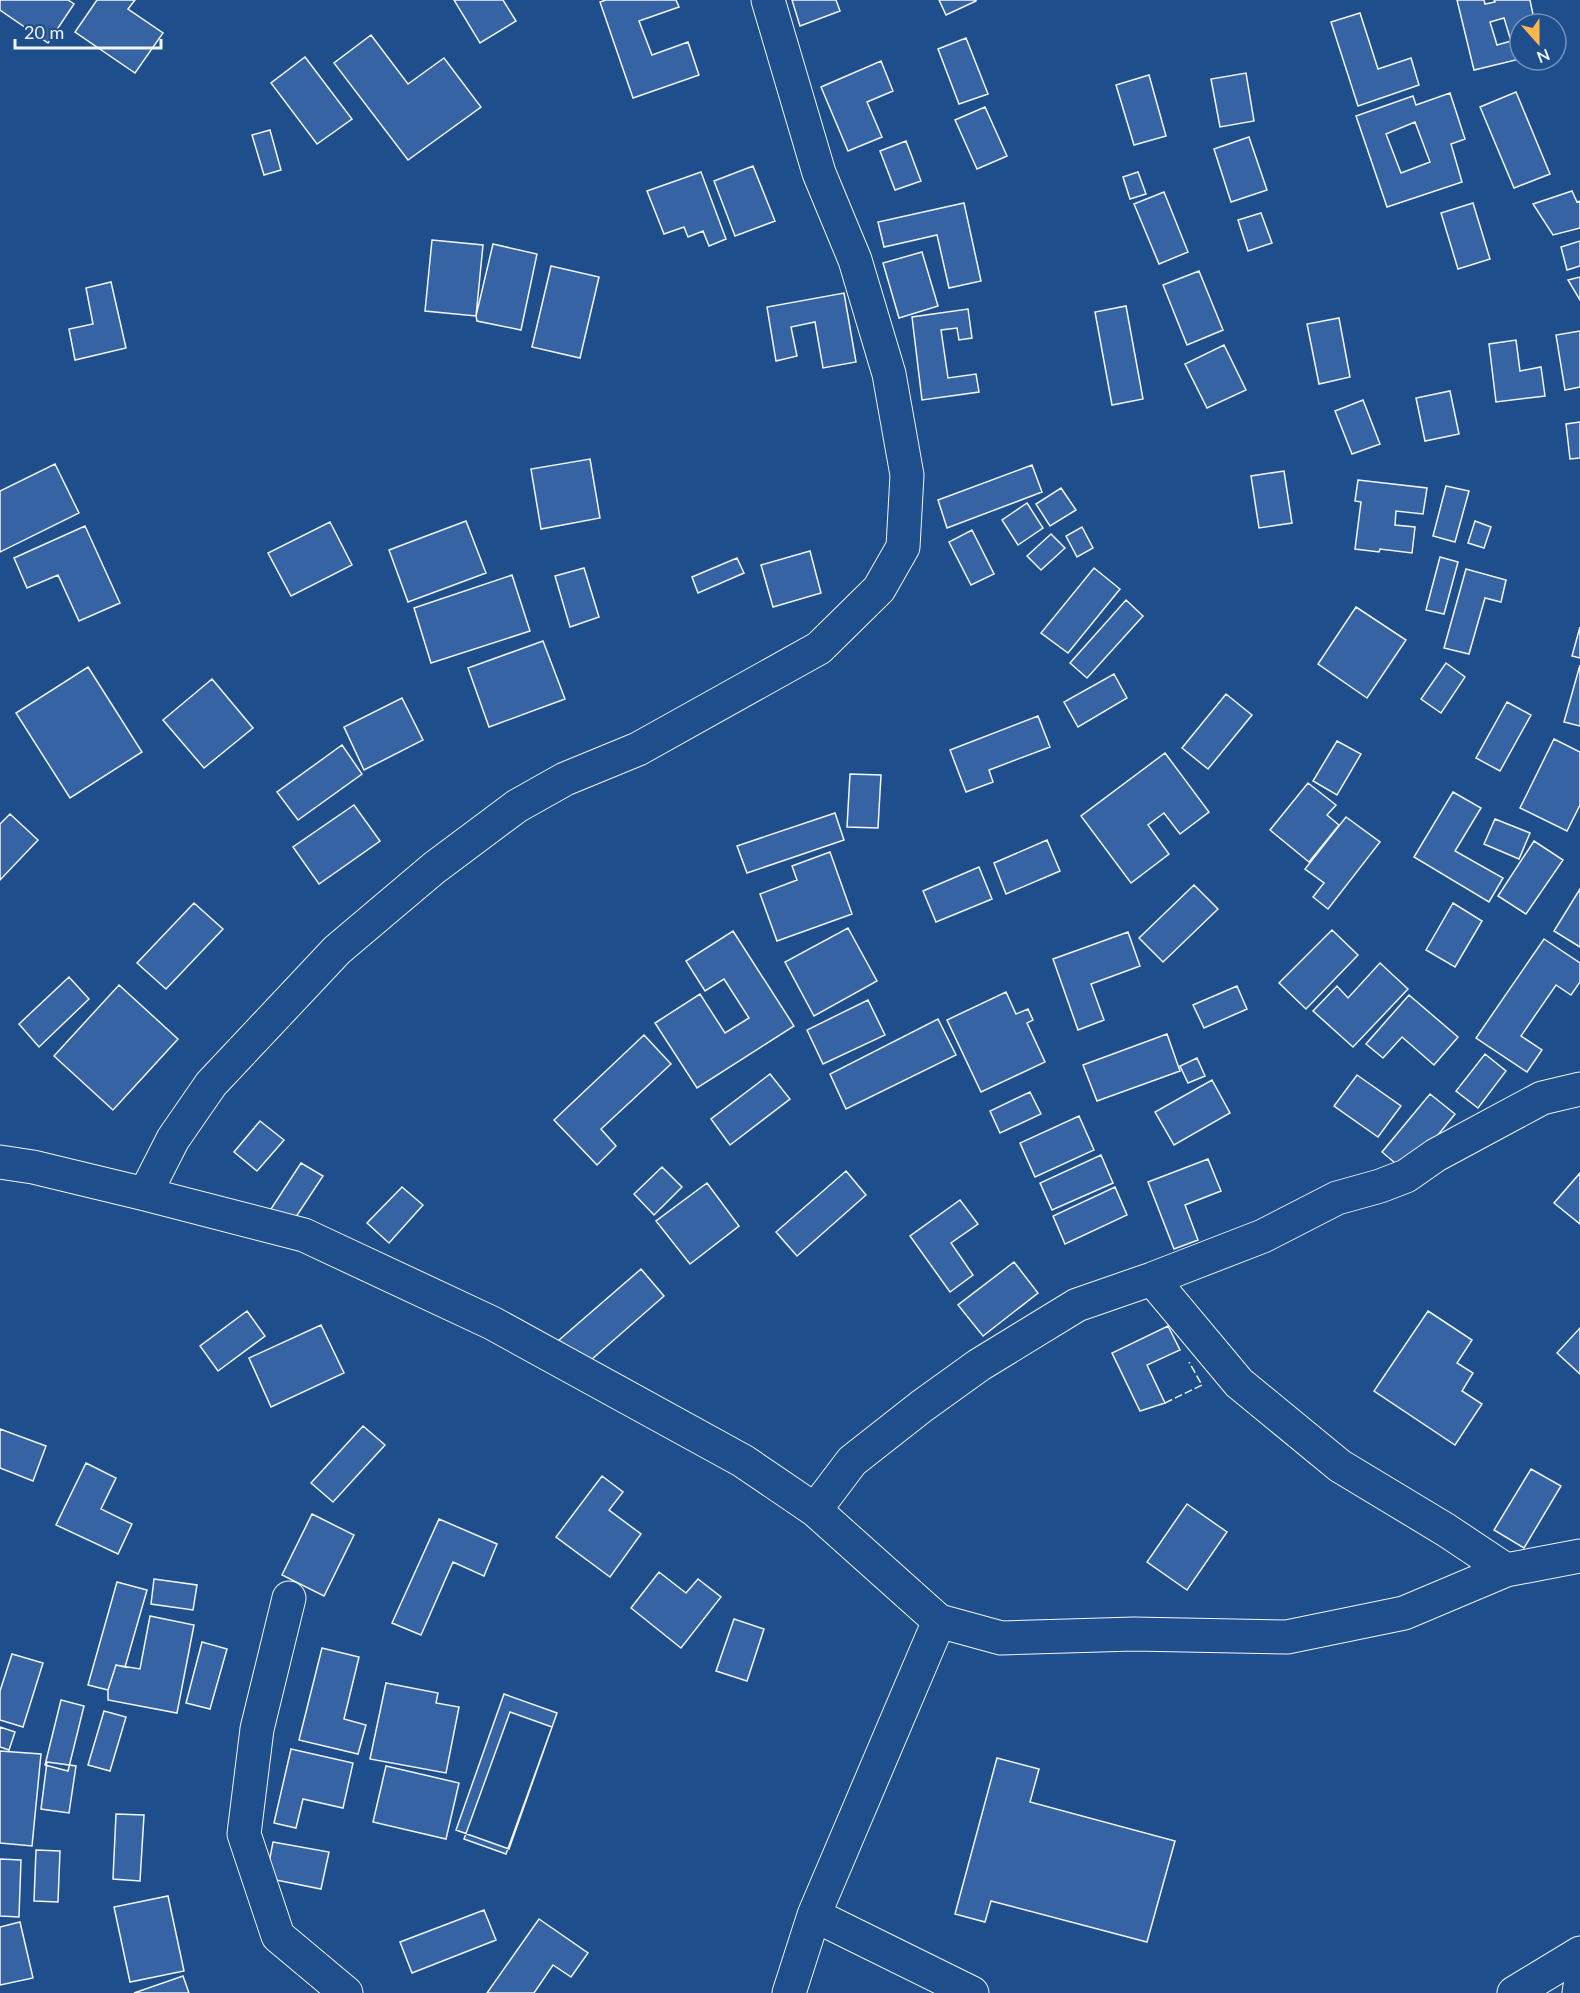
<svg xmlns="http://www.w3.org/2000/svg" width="1580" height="1993" viewBox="0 0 1580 1993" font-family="Lato,sans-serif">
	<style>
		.building { fill: #3563a3; stroke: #f2f6ff; stroke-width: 1.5; fill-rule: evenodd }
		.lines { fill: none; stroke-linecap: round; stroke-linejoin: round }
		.minor-casing { stroke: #f2f6ff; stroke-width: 35 }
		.minor { stroke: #1f4e8c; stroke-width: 33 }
		.fence { stroke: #f2f6ff; stroke-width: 1.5; stroke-dasharray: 8 3; stroke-linecap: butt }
	</style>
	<rect width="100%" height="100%" fill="#1f4e8c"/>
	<path class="building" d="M 0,0 L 68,0 L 74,4 L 48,43 L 0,10 Z
		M 97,0 L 135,0 L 128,9 L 163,33 L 135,73 L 75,32 Z
		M 454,0 L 503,0 L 516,21 L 480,43 Z
		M 606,0 L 676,0 L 679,7 L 639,21 L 652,55 L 688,42 L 699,75 L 633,98 L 600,2 Z
		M 792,0 L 836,0 L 840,11 L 800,26 Z
		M 939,0 L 976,0 L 976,1 L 946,15 Z
		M 1457,0 L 1484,0 L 1485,4 L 1495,2 L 1494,0 L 1530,0 L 1535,24 L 1520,24 L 1520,59 L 1474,70 ZM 1504,18 L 1511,41 L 1497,45 L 1490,22 Z
		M 1360,13 L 1378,69 L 1411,58 L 1419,85 L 1358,106 L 1331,22 Z
		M 371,35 L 408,84 L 444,58 L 481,107 L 408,160 L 334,63 Z
		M 966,38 L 988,94 L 959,104 L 938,49 Z
		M 305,57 L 352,119 L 317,144 L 271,83 Z
		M 881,61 L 893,91 L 867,102 L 882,137 L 848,151 L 821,87 Z
		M 1246,73 L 1254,121 L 1220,127 L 1211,79 Z
		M 1149,75 L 1166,136 L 1134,145 L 1116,85 Z
		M 1516,92 L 1550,174 L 1514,188 L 1480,107 Z
		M 1450,93 L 1465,139 L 1451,144 L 1462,182 L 1387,207 L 1356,116 L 1413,96 L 1416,105 ZM 1415,122 L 1430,162 L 1401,173 L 1386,134 Z
		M 985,107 L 1007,156 L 977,169 L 955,120 Z
		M 270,130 L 281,170 L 264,175 L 252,135 Z
		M 1249,137 L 1267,190 L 1231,202 L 1214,149 Z
		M 906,141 L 921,181 L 895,190 L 880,151 Z
		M 753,166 L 775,221 L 735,236 L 714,181 Z
		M 701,172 L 726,239 L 709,246 L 703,231 L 688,237 L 684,227 L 664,234 L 647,191 Z
		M 1138,172 L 1146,194 L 1130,199 L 1123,177 Z
		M 1572,191 L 1577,202 L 1580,201 L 1580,228 L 1553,235 L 1533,204 Z
		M 1164,192 L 1188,252 L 1159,264 L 1134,204 Z
		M 964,203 L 981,281 L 949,288 L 937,235 L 884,247 L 878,222 Z
		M 1473,203 L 1490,259 L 1458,269 L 1441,213 Z
		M 1261,213 L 1272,243 L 1248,251 L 1238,220 Z
		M 432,240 L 483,245 L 476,316 L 425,311 Z
		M 1580,241 L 1580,266 L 1567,270 L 1561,247 Z
		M 493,244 L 537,254 L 521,330 L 477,321 L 476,316 Z
		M 922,252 L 938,306 L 899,318 L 883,263 Z
		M 551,266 L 599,277 L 580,358 L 532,347 Z
		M 1199,271 L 1223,330 L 1187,345 L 1163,285 Z
		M 1580,277 L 1580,300 L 1568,280 Z
		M 111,282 L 126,348 L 75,360 L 69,329 L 93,324 L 86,288 Z
		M 844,293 L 856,362 L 823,368 L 815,322 L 791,327 L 797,356 L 776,361 L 767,307 Z
		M 1126,306 L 1143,399 L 1112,405 L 1095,312 Z
		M 968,309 L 972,338 L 959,340 L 957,328 L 941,330 L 948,378 L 976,374 L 979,392 L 922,400 L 912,317 Z
		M 1339,318 L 1350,377 L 1319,384 L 1307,324 Z
		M 1580,331 L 1580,387 L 1565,390 L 1556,335 Z
		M 1516,340 L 1520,371 L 1541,367 L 1545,396 L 1496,402 L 1489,344 Z
		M 1224,345 L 1246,390 L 1207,408 L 1185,364 Z
		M 1450,391 L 1459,434 L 1425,441 L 1416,398 Z
		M 1363,400 L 1380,444 L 1352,454 L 1335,411 Z
		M 1580,422 L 1580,458 L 1570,459 L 1566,424 Z
		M 590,459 L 600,518 L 541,529 L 531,469 Z
		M 55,464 L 79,513 L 0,552 L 0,491 Z
		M 1032,465 L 1042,492 L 947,528 L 938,500 Z
		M 1284,471 L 1292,523 L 1259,528 L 1251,476 Z
		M 1358,480 L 1427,488 L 1423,514 L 1396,511 L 1395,525 L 1415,527 L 1412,553 L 1380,549 L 1379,552 L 1355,549 L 1361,502 L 1355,501 Z
		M 1446,486 L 1469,491 L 1455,542 L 1433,536 Z
		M 1061,488 L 1076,510 L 1050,526 L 1036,504 Z
		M 1027,503 L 1043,528 L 1018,545 L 1002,520 Z
		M 466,521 L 486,573 L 408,602 L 389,550 Z
		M 1475,521 L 1491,527 L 1484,548 L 1468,543 Z
		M 330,522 L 352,565 L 291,596 L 268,553 Z
		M 85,526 L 120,603 L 79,621 L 58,575 L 27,588 L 14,558 Z
		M 1082,527 L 1093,548 L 1077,557 L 1066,536 Z
		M 972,530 L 994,574 L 971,585 L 949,542 Z
		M 1051,534 L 1065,548 L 1041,570 L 1027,556 Z
		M 810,551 L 821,593 L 773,607 L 761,565 Z
		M 1440,557 L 1458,562 L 1444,614 L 1426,610 Z
		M 737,558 L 744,573 L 698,593 L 692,577 Z
		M 584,568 L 599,617 L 570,627 L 555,576 Z
		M 1094,568 L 1120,589 L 1068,653 L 1041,633 Z
		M 1466,569 L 1506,580 L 1501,602 L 1485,598 L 1469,654 L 1444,648 Z
		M 512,575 L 530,631 L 431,663 L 414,608 Z
		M 1126,600 L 1143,616 L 1087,678 L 1070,663 Z
		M 1356,607 L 1406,640 L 1367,698 L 1318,664 Z
		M 1580,627 L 1580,658 L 1572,656 Z
		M 543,641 L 565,699 L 489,727 L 468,668 Z
		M 1446,663 L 1465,677 L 1441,713 L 1421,699 Z
		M 1580,665 L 1580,726 L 1564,722 Z
		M 88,667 L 142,752 L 70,798 L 16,713 Z
		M 1114,674 L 1127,698 L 1078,727 L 1064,702 Z
		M 212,679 L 253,728 L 204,768 L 163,720 Z
		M 1226,694 L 1252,715 L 1208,769 L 1182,748 Z
		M 402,698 L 423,740 L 364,770 L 344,727 Z
		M 1507,702 L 1531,715 L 1500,771 L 1476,758 Z
		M 1038,716 L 1050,747 L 989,770 L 993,782 L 966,792 L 950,750 Z
		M 1554,739 L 1580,752 L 1580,805 L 1567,831 L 1520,808 Z
		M 1337,741 L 1361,754 L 1337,795 L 1313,781 Z
		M 342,745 L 362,774 L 298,820 L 277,792 Z
		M 1165,753 L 1209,812 L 1180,834 L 1164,813 L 1148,825 L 1169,854 L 1131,883 L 1081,816 Z
		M 850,774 L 881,775 L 878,828 L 847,827 Z
		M 1308,783 L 1336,805 L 1327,815 L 1339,825 L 1309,862 L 1270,830 Z
		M 1453,792 L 1481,808 L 1455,851 L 1503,878 L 1489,902 L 1414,857 Z
		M 354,805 L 380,841 L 319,884 L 293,847 Z
		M 835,813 L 844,840 L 747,873 L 737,846 Z
		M 10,814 L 38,840 L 0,880 L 0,824 Z
		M 1346,817 L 1380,842 L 1328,909 L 1313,897 L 1324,883 L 1305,869 Z
		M 1495,819 L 1530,833 L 1519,859 L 1484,844 Z
		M 1047,840 L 1060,871 L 1006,894 L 994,863 Z
		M 1534,841 L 1563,860 L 1526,914 L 1498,896 Z
		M 830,852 L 852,914 L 777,941 L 760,894 L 797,880 L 792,866 Z
		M 979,867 L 992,899 L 936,922 L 923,891 Z
		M 1194,885 L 1218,909 L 1163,962 L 1139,938 Z
		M 1580,889 L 1580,947 L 1554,931 Z
		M 194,903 L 223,929 L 166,989 L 137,963 Z
		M 1453,903 L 1482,921 L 1455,967 L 1426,950 Z
		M 848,928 L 877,981 L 814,1016 L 785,962 Z
		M 1332,930 L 1358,955 L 1306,1009 L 1279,983 Z
		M 733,931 L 794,1026 L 697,1088 L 655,1023 L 700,994 L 725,1033 L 749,1018 L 724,979 L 705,991 L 686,961 Z
		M 1128,932 L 1140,966 L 1091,984 L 1104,1020 L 1078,1030 L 1053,959 Z
		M 1544,939 L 1580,963 L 1580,982 L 1571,995 L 1556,985 L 1521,1036 L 1542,1050 L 1527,1072 L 1476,1038 Z
		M 1380,963 L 1408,989 L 1353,1047 L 1313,1011 L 1337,986 L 1348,998 Z
		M 69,977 L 89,999 L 39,1047 L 19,1024 Z
		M 119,985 L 178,1039 L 113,1110 L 54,1056 Z
		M 1237,986 L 1247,1009 L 1204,1028 L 1193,1005 Z
		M 1006,992 L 1016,1014 L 1028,1009 L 1033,1020 L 1027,1023 L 1045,1062 L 981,1092 L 947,1020 Z
		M 1409,995 L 1458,1037 L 1434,1065 L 1402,1037 L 1383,1058 L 1366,1044 Z
		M 868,1000 L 885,1035 L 823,1064 L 807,1030 Z
		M 938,1019 L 956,1055 L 846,1109 L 830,1074 Z
		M 1167,1034 L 1180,1071 L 1097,1101 L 1083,1065 Z
		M 644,1035 L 671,1064 L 601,1129 L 616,1146 L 597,1165 L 554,1120 Z
		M 1485,1054 L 1506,1071 L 1478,1108 L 1456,1091 Z
		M 1197,1058 L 1205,1076 L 1188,1083 L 1180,1066 Z
		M 770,1074 L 790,1099 L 730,1145 L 711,1119 Z
		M 1357,1075 L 1401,1106 L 1378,1137 L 1334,1106 Z
		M 1212,1080 L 1230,1113 L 1174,1145 L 1155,1112 Z
		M 1030,1092 L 1041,1114 L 1000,1133 L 990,1111 Z
		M 1430,1094 L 1455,1114 L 1407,1173 L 1382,1152 Z
		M 1079,1116 L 1094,1150 L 1035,1177 L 1020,1143 Z
		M 260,1121 L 284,1140 L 257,1171 L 234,1152 Z
		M 1101,1155 L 1113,1183 L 1052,1210 L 1040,1183 Z
		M 1208,1159 L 1221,1191 L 1185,1205 L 1198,1240 L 1174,1249 L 1148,1182 Z
		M 301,1163 L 323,1176 L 288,1229 L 267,1215 Z
		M 662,1167 L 682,1187 L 654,1215 L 634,1194 Z
		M 846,1171 L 866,1195 L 797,1256 L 776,1232 Z
		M 1580,1173 L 1580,1224 L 1554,1203 Z
		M 707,1183 L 739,1226 L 690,1264 L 656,1221 Z
		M 402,1187 L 423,1205 L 389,1243 L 367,1223 Z
		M 1115,1187 L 1127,1215 L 1065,1244 L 1053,1216 Z
		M 960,1200 L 978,1224 L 951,1243 L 973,1275 L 950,1292 L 910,1236 Z
		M 1014,1262 L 1038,1293 L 983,1336 L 958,1305 Z
		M 641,1269 L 664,1296 L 583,1367 L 559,1340 Z
		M 247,1311 L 265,1336 L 218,1371 L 200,1346 Z
		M 1428,1311 L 1472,1340 L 1457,1363 L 1473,1373 L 1462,1391 L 1482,1404 L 1455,1445 L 1374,1391 Z
		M 321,1325 L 344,1373 L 271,1407 L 249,1358 Z
		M 1168,1326 L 1180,1350 L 1147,1365 L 1165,1403 L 1140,1411 L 1112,1353 Z
		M 1580,1328 L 1580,1374 L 1557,1353 Z
		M 363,1426 L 385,1445 L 333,1502 L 311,1483 Z
		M 0,1429 L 46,1446 L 33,1481 L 0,1468 Z
		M 86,1463 L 116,1478 L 101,1509 L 132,1524 L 118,1554 L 56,1525 Z
		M 1531,1469 L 1561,1486 L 1524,1548 L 1494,1530 Z
		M 602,1476 L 623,1492 L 609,1510 L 641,1534 L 610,1577 L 556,1537 Z
		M 1187,1504 L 1227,1532 L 1187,1590 L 1147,1562 Z
		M 312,1514 L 354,1535 L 324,1596 L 282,1575 Z
		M 439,1519 L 497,1544 L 484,1576 L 453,1562 L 421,1635 L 392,1623 Z
		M 659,1572 L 686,1593 L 698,1579 L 721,1597 L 681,1648 L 631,1608 Z
		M 154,1579 L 197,1585 L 193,1610 L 151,1604 Z
		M 117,1582 L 147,1590 L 125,1667 L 116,1665 L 108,1690 L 88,1685 Z
		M 150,1616 L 194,1625 L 177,1713 L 108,1700 L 108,1690 L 116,1665 L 140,1669 Z
		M 734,1619 L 764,1629 L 747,1681 L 716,1671 Z
		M 202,1642 L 227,1649 L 210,1709 L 186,1703 Z
		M 322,1648 L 359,1657 L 344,1719 L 366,1725 L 358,1754 L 299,1740 Z
		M 12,1654 L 43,1663 L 23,1727 L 0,1720 L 0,1691 Z
		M 386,1683 L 438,1693 L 436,1703 L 459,1707 L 446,1773 L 370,1759 Z
		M 504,1694 L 557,1713 L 509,1849 L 456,1830 Z
		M 61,1700 L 84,1706 L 68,1771 L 45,1765 Z
		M 104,1711 L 126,1717 L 110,1771 L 88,1765 Z
		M 510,1712 L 552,1727 L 506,1854 L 464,1839 Z
		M 0,1727 L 15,1732 L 9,1750 L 0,1747 Z
		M 291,1749 L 353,1763 L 343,1808 L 303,1799 L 296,1828 L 274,1823 Z
		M 0,1751 L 41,1754 L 32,1846 L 0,1843 Z
		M 997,1758 L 1039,1769 L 1030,1802 L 1175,1841 L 1147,1942 L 991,1901 L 985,1922 L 955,1914 Z
		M 47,1762 L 76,1766 L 69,1813 L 41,1809 Z
		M 386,1766 L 459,1783 L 446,1839 L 373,1822 Z
		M 116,1814 L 144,1815 L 140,1881 L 113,1879 Z
		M 273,1842 L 329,1852 L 321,1889 L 266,1878 Z
		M 36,1850 L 60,1851 L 58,1902 L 34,1901 Z
		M 0,1859 L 21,1860 L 19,1917 L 0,1916 Z
		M 168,1896 L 184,1971 L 130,1982 L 114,1907 Z
		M 484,1910 L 496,1940 L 412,1973 L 400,1942 Z
		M 539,1919 L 588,1953 L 571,1977 L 553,1965 L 534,1993 L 487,1993 Z
		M 20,1922 L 33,1978 L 0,1985 L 0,1927 Z
		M 183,1976 L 189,1993 L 134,1993 Z"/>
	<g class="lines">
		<g class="minor-casing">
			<path id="minor" d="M 0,1162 L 33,1167 L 145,1194 L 304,1235 L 492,1323 L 743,1461 L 815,1510 L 939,1621 L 1001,1638 L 1134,1634 L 1287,1637 L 1404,1613 L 1506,1570 L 1580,1556
				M 145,1194 L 173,1139 L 211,1084 L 337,950 L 434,868 L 517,806 L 565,779 L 638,749 L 819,648 L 879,589 L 903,547 L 907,475 L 889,374 L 855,260 L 819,173 L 768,0
				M 1152,1279 L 1239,1383 L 1340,1466 L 1446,1530 L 1506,1570
				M 815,1510 L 852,1461 L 922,1406 L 979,1365 L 1077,1305 L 1152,1279 L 1263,1236 L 1337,1198 L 1380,1186 L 1406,1176 L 1436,1155 L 1542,1098 L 1580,1089
				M 289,1598 L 257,1729 L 244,1834 L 278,1936 L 346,1993
				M 814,1915 L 972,1993
				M 789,1993 L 814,1915 L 939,1621
				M 1514,1993 L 1580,1953
				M 1579,1993 L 1580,1986"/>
		</g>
		<use href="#minor" class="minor"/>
		<path class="fence" d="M 1165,1403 L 1202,1385 L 1189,1362"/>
	</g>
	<g transform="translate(1538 42) rotate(159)"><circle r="28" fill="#1f4e8c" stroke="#7391ba" stroke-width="1.5"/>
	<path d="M0-4.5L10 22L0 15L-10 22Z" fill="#ffb74d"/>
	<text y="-9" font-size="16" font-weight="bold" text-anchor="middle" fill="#f2f6ff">N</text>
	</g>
	<path d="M15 39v9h146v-9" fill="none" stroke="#f2f6ff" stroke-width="3"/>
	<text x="24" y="39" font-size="18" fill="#f2f6ff" stroke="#1f4e8c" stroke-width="4.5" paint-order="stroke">20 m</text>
</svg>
